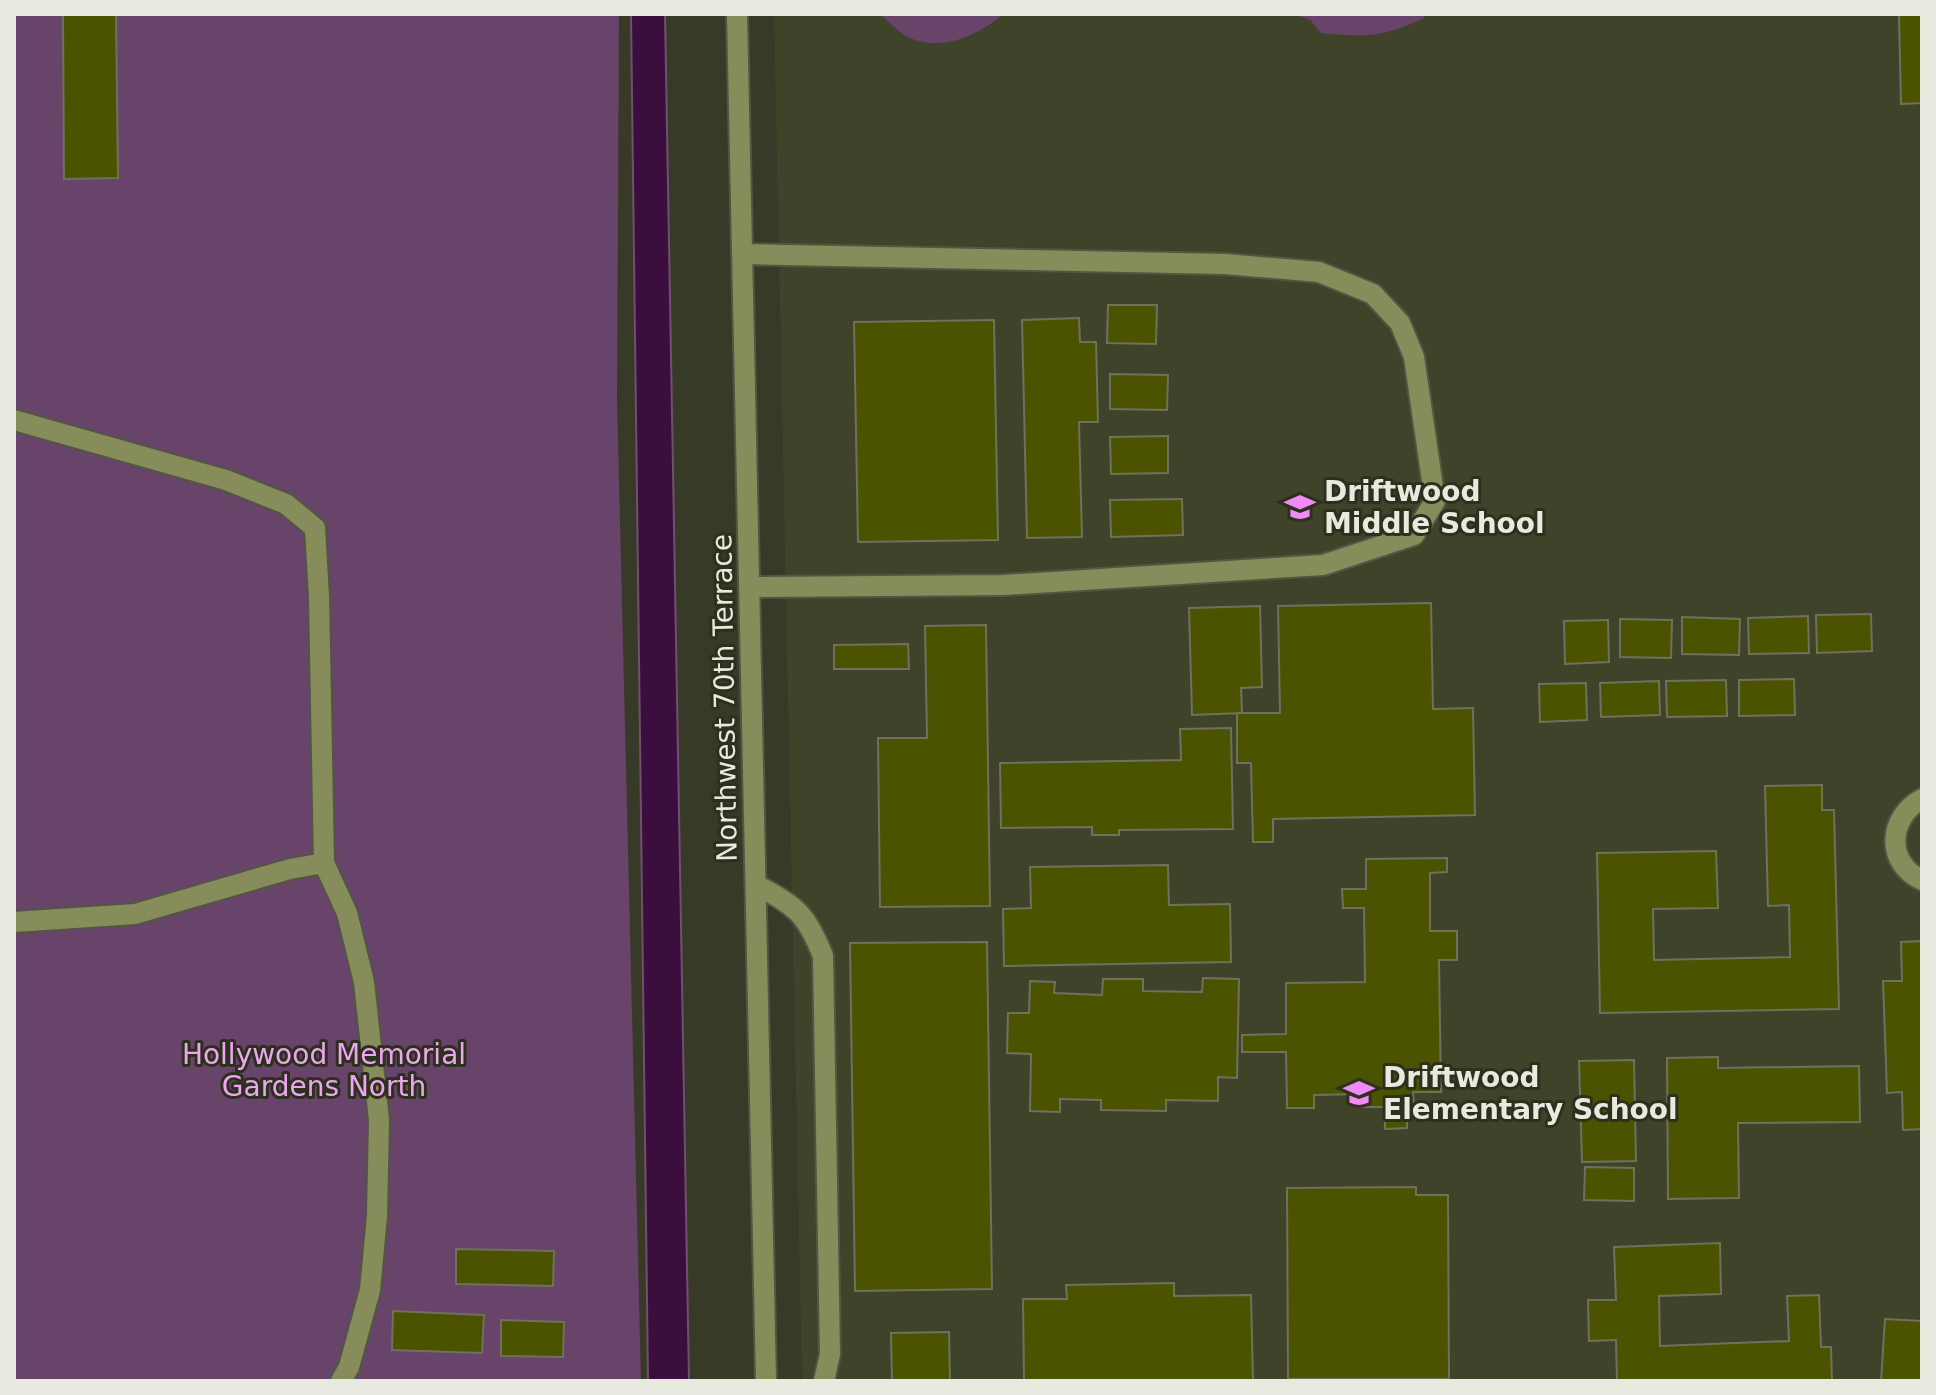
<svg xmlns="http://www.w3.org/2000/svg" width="1936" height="1395" viewBox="0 0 1936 1395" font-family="'DejaVu Sans',sans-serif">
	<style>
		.built { fill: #3f432a }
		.green { fill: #68436a }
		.water { fill: #3b0e3e; stroke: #6f506e; stroke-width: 2 }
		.building { fill: #4b5300; stroke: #6e725d; stroke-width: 2 }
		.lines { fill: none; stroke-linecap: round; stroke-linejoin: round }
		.minor-casing { stroke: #535644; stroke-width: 24 }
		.minor { stroke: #868d5b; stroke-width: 20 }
		.labels { text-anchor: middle; stroke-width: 6; stroke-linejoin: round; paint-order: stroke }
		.poi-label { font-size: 28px; font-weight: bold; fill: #e8eadf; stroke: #2d301d; text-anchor: start }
		.street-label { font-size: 28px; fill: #e8eadf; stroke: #2d301d }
		.park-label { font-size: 28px; fill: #eca5ef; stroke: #2d301d }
	</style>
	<rect width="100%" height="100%" fill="#373a27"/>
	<path class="built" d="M 774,14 L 1922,14 L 1922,1381 L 802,1381 Z"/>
	<path class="green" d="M 14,14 L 619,14 L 617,399 L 641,1381 L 14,1381 Z
		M 879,14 L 1003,14 C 977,37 937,54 904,35 C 895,29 888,20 879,14 Z
		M 1294,14 L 1424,14 L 1424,18 C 1382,38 1366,37 1321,33 L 1310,20 Z"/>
	<path class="water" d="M 631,14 L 665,14 L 689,1381 L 648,1381 Z"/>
	<path class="building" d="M 63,14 L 116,14 L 118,178 L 64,179 Z
		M 1899,14 L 1922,14 L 1922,103 L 1901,104 Z
		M 1108,305 L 1157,305 L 1156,344 L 1107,343 Z
		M 1079,318 L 1080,342 L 1096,342 L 1098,422 L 1079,422 L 1082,537 L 1027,538 L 1022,320 Z
		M 994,320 L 998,540 L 858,542 L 854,322 Z
		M 1110,374 L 1168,375 L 1167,410 L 1110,409 Z
		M 1168,436 L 1168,473 L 1111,474 L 1110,437 Z
		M 1182,499 L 1183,535 L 1111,537 L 1110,500 Z
		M 1431,603 L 1433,709 L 1473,708 L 1475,815 L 1273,819 L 1273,842 L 1253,842 L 1251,763 L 1237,763 L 1237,713 L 1280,713 L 1278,606 Z
		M 1260,606 L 1262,687 L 1241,688 L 1242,713 L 1192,715 L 1189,608 Z
		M 1871,614 L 1872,651 L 1817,653 L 1816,615 Z
		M 1808,616 L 1809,653 L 1749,654 L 1748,618 Z
		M 1682,617 L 1740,619 L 1739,655 L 1682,654 Z
		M 1620,619 L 1672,620 L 1671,658 L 1620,657 Z
		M 1608,620 L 1609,662 L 1565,664 L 1564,621 Z
		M 986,625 L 990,906 L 880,907 L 878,738 L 927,738 L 925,626 Z
		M 908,644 L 909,669 L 834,669 L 834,645 Z
		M 1794,679 L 1795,715 L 1739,716 L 1739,680 Z
		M 1726,680 L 1727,716 L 1667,717 L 1666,681 Z
		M 1659,681 L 1660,715 L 1601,717 L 1600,683 Z
		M 1586,683 L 1587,720 L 1540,722 L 1539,684 Z
		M 1231,728 L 1233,829 L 1119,830 L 1119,835 L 1092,835 L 1092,827 L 1001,828 L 1000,763 L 1181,760 L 1180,729 Z
		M 1822,785 L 1822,810 L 1834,810 L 1839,1009 L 1600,1013 L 1597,853 L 1716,851 L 1718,908 L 1653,909 L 1654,960 L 1790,957 L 1789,905 L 1768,906 L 1765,786 Z
		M 1447,858 L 1447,872 L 1430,873 L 1430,931 L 1457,931 L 1457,960 L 1439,960 L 1441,1092 L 1413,1092 L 1414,1106 L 1407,1106 L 1407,1128 L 1385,1129 L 1385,1107 L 1359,1107 L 1359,1094 L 1314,1095 L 1314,1108 L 1287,1108 L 1286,1052 L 1242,1052 L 1242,1035 L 1286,1034 L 1286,983 L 1365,982 L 1364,908 L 1343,908 L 1342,889 L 1366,889 L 1366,859 Z
		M 1168,865 L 1169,905 L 1230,904 L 1231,962 L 1004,966 L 1003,909 L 1031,908 L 1030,867 Z
		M 1922,941 L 1922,1129 L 1903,1130 L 1902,1092 L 1887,1093 L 1883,981 L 1902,981 L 1901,942 Z
		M 987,942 L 992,1289 L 855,1291 L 850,943 Z
		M 1203,978 L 1239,979 L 1237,1078 L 1218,1077 L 1218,1101 L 1166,1100 L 1166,1111 L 1101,1110 L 1101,1100 L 1060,1099 L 1060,1112 L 1030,1111 L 1031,1054 L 1007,1053 L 1008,1013 L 1029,1013 L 1030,981 L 1055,982 L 1054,993 L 1102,995 L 1103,979 L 1143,979 L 1143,991 L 1202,992 Z
		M 1718,1057 L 1718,1068 L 1859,1066 L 1860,1122 L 1738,1123 L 1739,1198 L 1668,1199 L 1667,1058 Z
		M 1634,1060 L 1636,1161 L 1582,1162 L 1579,1061 Z
		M 1585,1167 L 1634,1168 L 1634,1201 L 1584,1200 Z
		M 1416,1187 L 1416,1195 L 1448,1195 L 1449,1379 L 1288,1379 L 1287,1188 Z
		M 1720,1243 L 1721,1294 L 1659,1296 L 1660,1346 L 1789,1341 L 1787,1296 L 1819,1295 L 1821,1347 L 1831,1347 L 1832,1381 L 1617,1381 L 1616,1340 L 1589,1341 L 1588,1300 L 1616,1300 L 1614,1247 Z
		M 456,1249 L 554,1251 L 553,1286 L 456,1284 Z
		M 1174,1283 L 1174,1296 L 1251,1295 L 1253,1381 L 1024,1381 L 1023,1299 L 1067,1299 L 1066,1285 Z
		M 393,1311 L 484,1315 L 482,1353 L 392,1350 Z
		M 1885,1319 L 1922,1321 L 1922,1381 L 1881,1381 Z
		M 501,1320 L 564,1322 L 563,1357 L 501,1356 Z
		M 949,1332 L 950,1381 L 892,1381 L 891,1333 Z"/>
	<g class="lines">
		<g class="minor-casing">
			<path id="minor" d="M 737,14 L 766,1381
				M 742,254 L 1225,264 L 1319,272 L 1373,294 L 1400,323 L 1414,357 L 1435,501 L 1414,535 L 1323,565 L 1003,585 L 749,587
				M 14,420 L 226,480 L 286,504 L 315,528 L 319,596 L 324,863
				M 1922,799 C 1888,817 1885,863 1922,880
				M 756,885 C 796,906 806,913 823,956 L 830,1354 L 824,1381
				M 14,922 L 135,914 L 290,869 L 324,863 L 347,913 L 364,982 L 379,1120 L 377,1216 L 370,1290 L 349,1367 L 341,1381"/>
		</g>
		<use href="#minor" class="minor"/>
	</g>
	<defs>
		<g id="school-bare" transform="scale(2.4)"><path d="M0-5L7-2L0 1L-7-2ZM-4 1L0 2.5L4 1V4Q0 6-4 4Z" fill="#f08bf5" stroke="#2d301d" stroke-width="2.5" paint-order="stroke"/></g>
	</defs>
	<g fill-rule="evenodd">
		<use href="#school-bare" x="1300" y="507"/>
		<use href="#school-bare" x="1359" y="1093"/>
	</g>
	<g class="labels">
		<g class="poi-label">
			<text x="1324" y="501">Driftwood<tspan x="1324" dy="32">Middle School</tspan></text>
			<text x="1383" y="1087">Driftwood<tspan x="1383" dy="32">Elementary School</tspan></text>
		</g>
		<g class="street-label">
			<text transform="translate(724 698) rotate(-91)" y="10">Northwest 70th Terrace</text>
		</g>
		<g class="park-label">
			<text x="324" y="1064">Hollywood Memorial<tspan x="324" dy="32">Gardens North</tspan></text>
		</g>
	</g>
	<rect width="1936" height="1395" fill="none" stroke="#e8eadf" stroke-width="32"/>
</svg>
